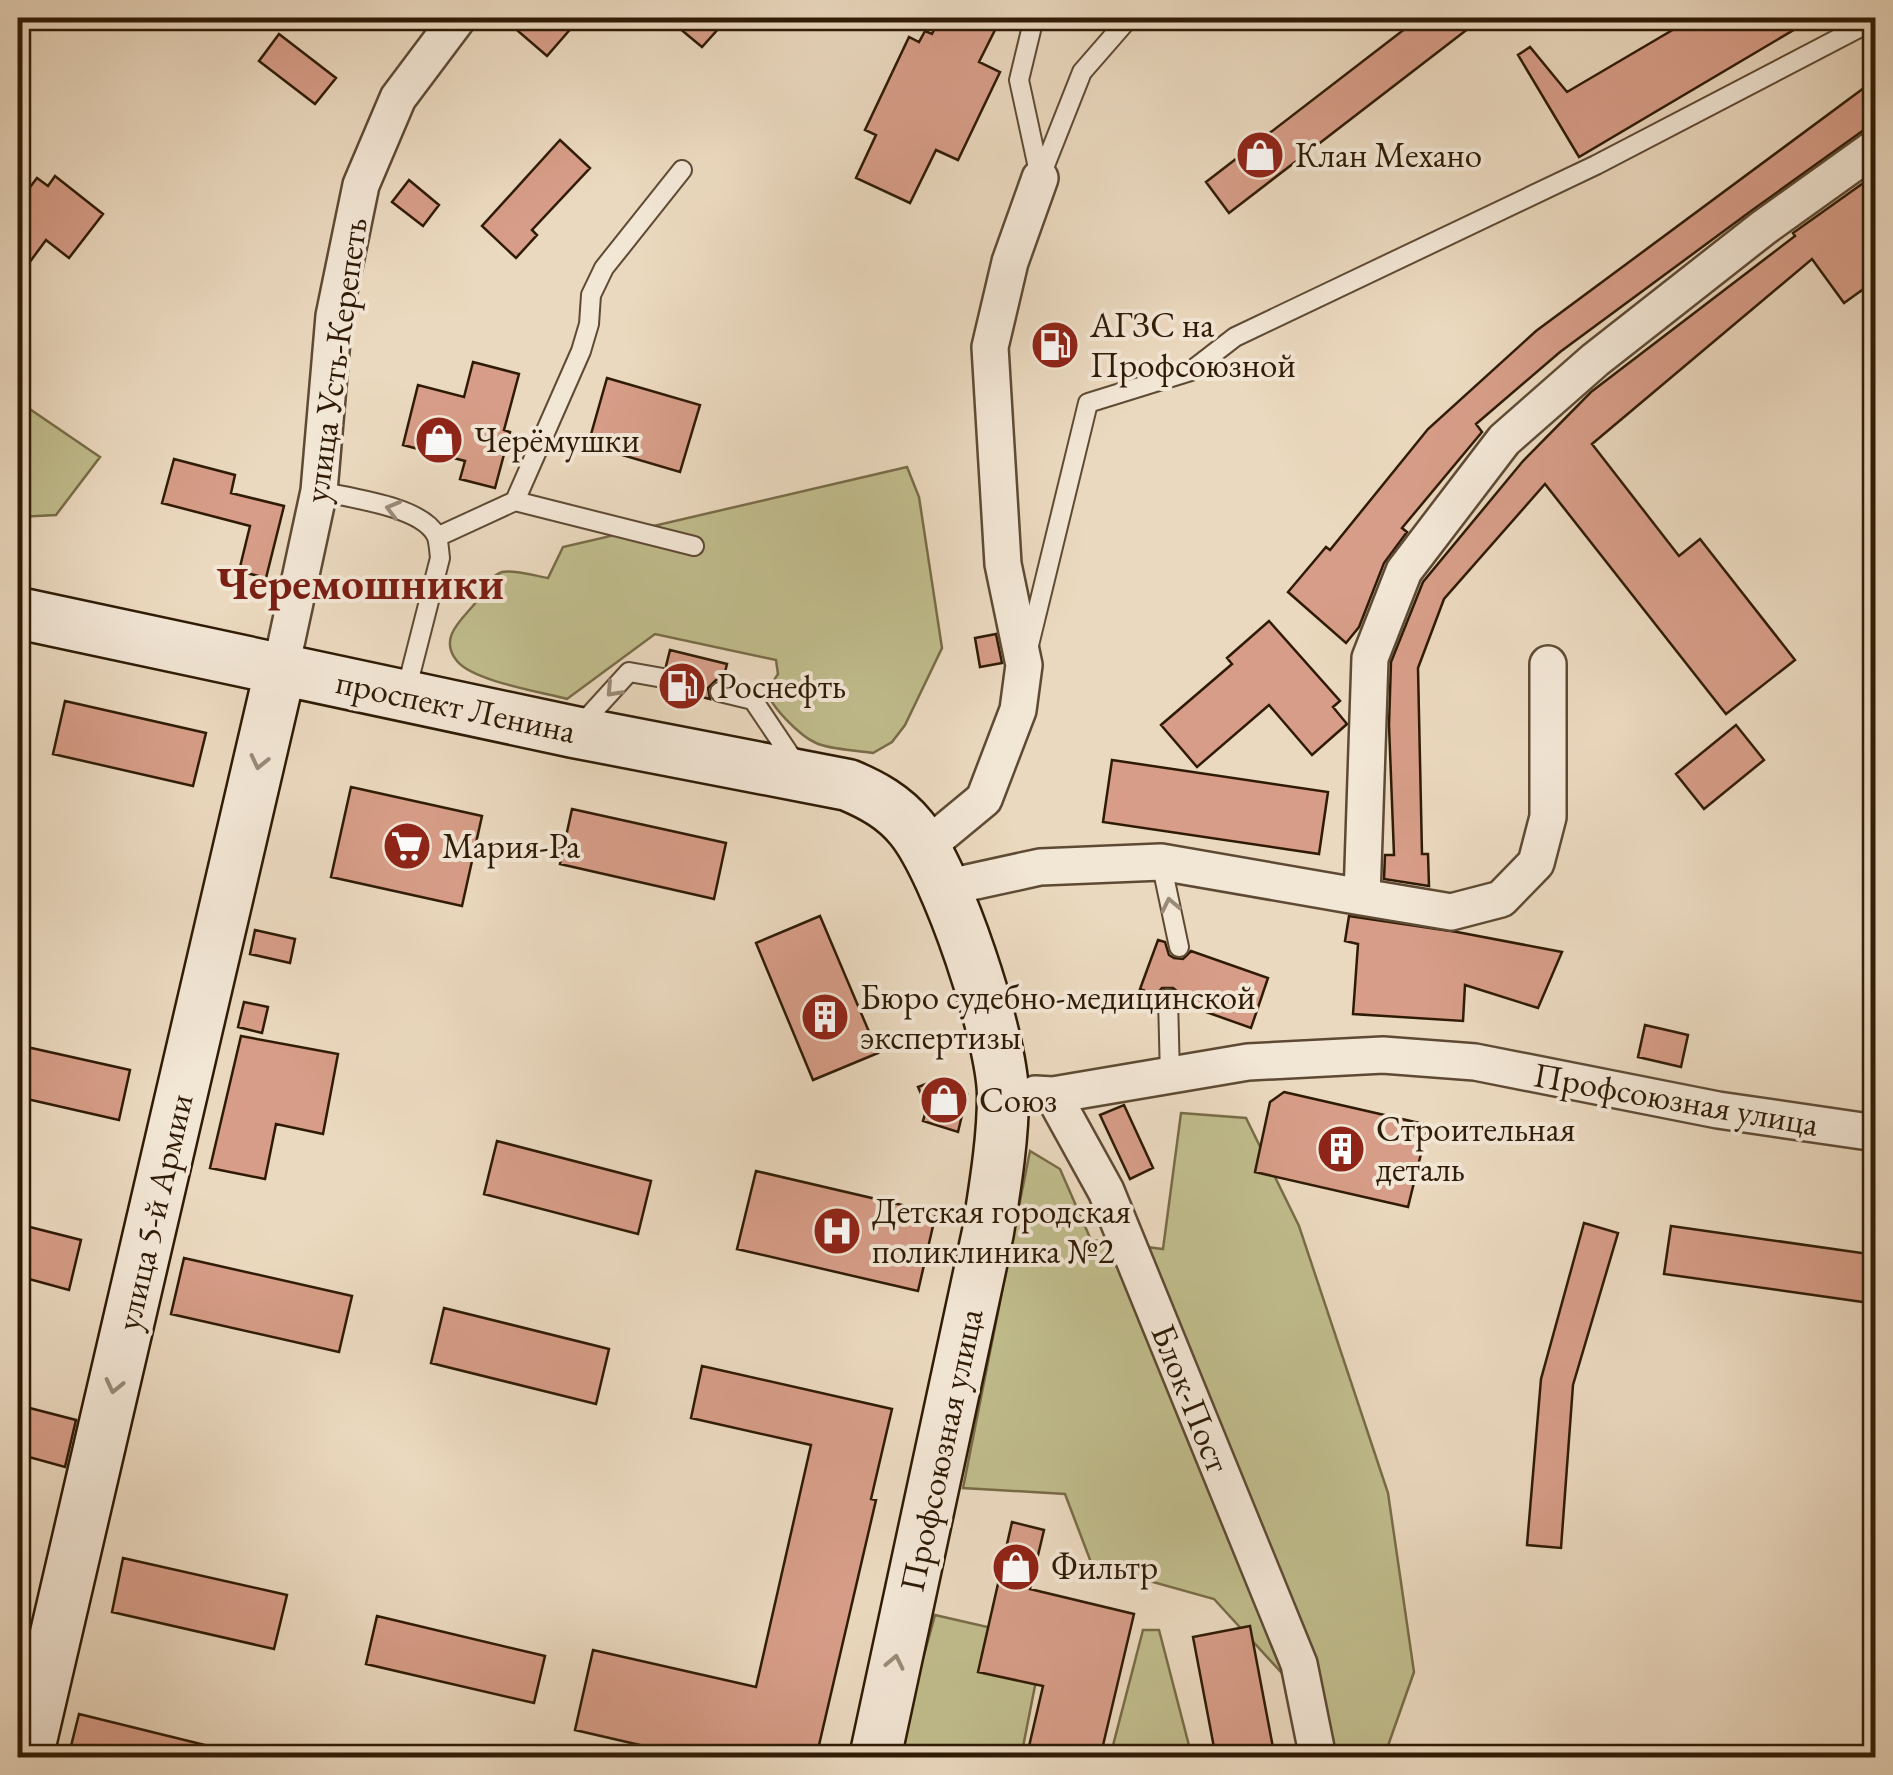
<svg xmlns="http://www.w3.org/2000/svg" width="1893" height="1775" viewBox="0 0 1893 1775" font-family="'EB Garamond',serif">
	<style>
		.green { fill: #c0bc8c; stroke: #786c48; stroke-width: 2.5 }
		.building { fill: #d79d88; stroke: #2f1b05; stroke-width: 2.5 }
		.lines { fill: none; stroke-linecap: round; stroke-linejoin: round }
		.service-casing { stroke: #5e4a34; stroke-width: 22 }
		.minor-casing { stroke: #5e4a34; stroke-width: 40 }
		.secondary-casing { stroke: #2f1b05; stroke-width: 55 }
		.service { stroke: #f2e6d5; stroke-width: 18 }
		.minor { stroke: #f2e6d5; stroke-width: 35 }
		.secondary { stroke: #f2e6d5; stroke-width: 50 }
		.oneway { stroke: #9a8b77 }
		.labels { text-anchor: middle; stroke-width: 8; stroke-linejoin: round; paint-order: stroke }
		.poi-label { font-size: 35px; fill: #2f1b05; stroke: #f2e6d5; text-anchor: start }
		.street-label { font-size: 35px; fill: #2f1b05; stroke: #f2e6d5 }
		.district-label { font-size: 45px; font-weight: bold; fill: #7a1f14; stroke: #f2e6d5 }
	</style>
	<rect width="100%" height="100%" fill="#ebd9bf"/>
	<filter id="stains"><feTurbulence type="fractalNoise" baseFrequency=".002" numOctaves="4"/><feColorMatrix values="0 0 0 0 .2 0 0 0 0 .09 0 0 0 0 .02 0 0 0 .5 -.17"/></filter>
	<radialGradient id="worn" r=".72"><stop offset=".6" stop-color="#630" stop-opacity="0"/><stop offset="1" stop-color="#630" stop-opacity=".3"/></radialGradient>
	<path class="green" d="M 18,401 L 100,457 L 56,515 L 18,517 Z
		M 907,467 L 919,497 L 942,648 L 905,725 L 892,742 L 873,753 C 855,750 832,750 816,743 C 800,736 771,707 767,691 L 778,674 L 776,660 L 655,634 L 567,699 C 541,692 473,681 457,661 C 437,637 464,618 477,601 C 485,591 488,577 502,572 C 514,569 535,576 548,578 L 563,547 Z
		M 1181,1113 L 1246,1118 L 1299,1226 L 1388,1493 L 1414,1672 L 1384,1757 L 1308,1757 L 1289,1681 L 1214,1599 L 1092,1565 L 1065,1494 L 963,1488 L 1030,1151 L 1060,1169 L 1091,1240 L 1163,1249 Z
		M 935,1615 L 1044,1640 L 1021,1757 L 896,1758 Z
		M 1143,1630 L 1159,1630 L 1192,1757 L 1110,1757 Z"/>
	<path class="building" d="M 503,18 L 580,18 L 547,56 Z
		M 667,18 L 728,18 L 702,47 Z
		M 940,18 L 1001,18 L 979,62 L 1000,72 L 958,160 L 936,150 L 910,203 L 856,178 L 876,135 L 865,130 L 909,37 L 919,42 L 925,31 L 932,34 Z
		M 1419,18 L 1482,18 L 1229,213 L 1206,182 Z
		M 1693,18 L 1814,18 L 1579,157 L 1518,55 L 1530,47 L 1567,92 Z
		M 279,34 L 336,78 L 315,104 L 259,61 Z
		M 1876,79 L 1876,126 L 1864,130 L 1751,211 L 1560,352 L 1476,424 L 1482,432 L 1402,528 L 1407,532 L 1384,563 L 1359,627 L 1346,643 L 1288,592 L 1326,547 L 1330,550 L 1428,429 L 1536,331 Z
		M 560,140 L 590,168 L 532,230 L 537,235 L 516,258 L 482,226 Z
		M 1876,174 L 1876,280 L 1844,303 L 1812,259 L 1592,444 L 1679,556 L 1700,539 L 1795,660 L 1726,714 L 1545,484 L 1444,599 L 1418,668 L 1422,854 L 1428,854 L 1429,886 L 1384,879 L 1385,855 L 1394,855 L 1389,725 L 1391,662 L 1423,582 L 1523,461 L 1591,392 L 1795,236 L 1793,233 Z
		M 55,176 L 103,214 L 69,258 L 46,240 L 18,278 L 18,203 L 37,178 L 48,186 Z
		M 409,180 L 439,205 L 423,226 L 392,202 Z
		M 473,362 L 519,374 L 504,430 L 510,432 L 495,488 L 460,479 L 465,461 L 403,445 L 418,385 L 464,397 Z
		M 607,378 L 700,405 L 680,472 L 588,445 Z
		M 174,459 L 235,475 L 231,493 L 284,506 L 266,578 L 239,571 L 250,526 L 162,503 Z
		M 1269,621 L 1340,701 L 1333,707 L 1347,724 L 1312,755 L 1269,705 L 1197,767 L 1161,725 L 1232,664 L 1227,658 Z
		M 996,634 L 1002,663 L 980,667 L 975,638 Z
		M 670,650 L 727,664 L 723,680 L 716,680 L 708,688 L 710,699 L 669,689 L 675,679 L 672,669 L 666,666 Z
		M 65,701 L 206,733 L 193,786 L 53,754 Z
		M 1736,725 L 1764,760 L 1704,809 L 1676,774 Z
		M 1112,760 L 1328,792 L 1319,854 L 1103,822 Z
		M 351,787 L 482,816 L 462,906 L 331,877 Z
		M 572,809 L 726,843 L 714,899 L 560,864 Z
		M 820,916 L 878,1053 L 813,1080 L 756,943 Z
		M 1349,916 L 1457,932 L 1562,952 L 1538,1008 L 1465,985 L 1463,1021 L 1353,1014 L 1358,944 L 1345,941 Z
		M 255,930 L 295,939 L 290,963 L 250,954 Z
		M 1158,940 L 1165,942 L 1169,955 L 1174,958 L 1183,959 L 1191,951 L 1268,978 L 1251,1028 L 1181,1003 L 1179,993 L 1173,988 L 1162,988 L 1156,995 L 1140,989 Z
		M 244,1002 L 268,1007 L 262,1033 L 238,1027 Z
		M 1645,1025 L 1688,1035 L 1681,1067 L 1638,1057 Z
		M 241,1036 L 338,1054 L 323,1134 L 276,1124 L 265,1179 L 210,1168 Z
		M 18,1045 L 130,1070 L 119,1120 L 18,1097 Z
		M 942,1078 L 952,1079 L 958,1090 L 967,1094 L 958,1132 L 923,1121 L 927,1107 L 918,1087 Z
		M 1284,1092 L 1428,1125 L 1408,1207 L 1255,1172 L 1270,1102 Z
		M 1124,1105 L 1153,1168 L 1130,1179 L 1100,1115 Z
		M 497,1141 L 651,1181 L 638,1234 L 484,1194 Z
		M 756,1171 L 936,1213 L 918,1291 L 737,1249 Z
		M 1584,1223 L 1618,1233 L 1573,1385 L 1561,1548 L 1527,1545 L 1541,1379 Z
		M 18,1224 L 81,1240 L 69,1290 L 18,1276 Z
		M 1671,1226 L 1876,1255 L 1870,1303 L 1664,1274 Z
		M 184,1258 L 352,1296 L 339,1352 L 171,1314 Z
		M 444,1308 L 609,1349 L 596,1404 L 431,1363 Z
		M 702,1366 L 892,1409 L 871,1499 L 876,1500 L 816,1758 L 696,1758 L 575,1730 L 593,1650 L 756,1687 L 811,1445 L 691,1418 Z
		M 18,1405 L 76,1420 L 65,1467 L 18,1454 Z
		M 1012,1522 L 1044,1530 L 1030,1589 L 1134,1614 L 1100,1758 L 1027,1755 L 1043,1686 L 978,1672 Z
		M 123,1558 L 287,1595 L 274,1649 L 112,1612 Z
		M 377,1616 L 545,1656 L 534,1703 L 366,1664 Z
		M 1250,1626 L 1275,1758 L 1216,1758 L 1193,1637 Z
		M 79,1714 L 221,1749 L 220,1758 L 68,1758 Z"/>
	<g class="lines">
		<g class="service-casing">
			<path id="service" d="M 1034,18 L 1019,80 L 1040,177
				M 1040,178 L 1082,72 L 1129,18
				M 319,491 C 349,498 421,506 436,535 C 439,541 439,551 440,558 L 406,691
				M 515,501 L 581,351 L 589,324 L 591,295 L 604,268 L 682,170
				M 437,537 L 515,501 L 694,546
				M 1029,645 L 1088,403 L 1191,371 L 1235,337 L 1596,165 L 1876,19
				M 720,692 L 753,700 L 798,767
				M 578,728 L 629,672 L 663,678
				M 1161,862 L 1179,947
				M 1168,999 L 1170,1076"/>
		</g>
		<g class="minor-casing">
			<path id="minor" d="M 281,667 L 319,491 L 334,316 L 361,185 L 398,98 L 458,18
				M 926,847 L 984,799 L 1018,710 L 1024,665 L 1003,564 L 990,347 L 1010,262 L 1040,178
				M 944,888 L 1040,867 L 1161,862 L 1362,897 L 1370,658 L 1404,571 L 1504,440 L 1595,360 L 1763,228 L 1876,147
				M 1362,897 L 1451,912 L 1501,899 L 1536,863 L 1548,817 L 1548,664
				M 1035,1094 L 1053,1095 L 1106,1191 L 1299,1664 L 1318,1758
				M 1053,1095 L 1248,1062 L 1383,1055 L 1475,1062 L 1718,1110 L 1876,1133"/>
		</g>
		<g class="secondary-casing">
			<path id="secondary" d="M 18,613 L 574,732 L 848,785 C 872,795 894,807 911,828 C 948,873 1002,1036 1003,1095 C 1003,1140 995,1187 988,1232 L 875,1758
				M 27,1758 L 281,667"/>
		</g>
		<use href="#service" class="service"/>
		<use href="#minor" class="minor"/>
		<use href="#secondary" class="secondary"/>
	</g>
	<defs><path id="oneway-chevron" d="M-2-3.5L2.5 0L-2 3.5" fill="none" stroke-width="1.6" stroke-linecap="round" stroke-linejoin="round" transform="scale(2.5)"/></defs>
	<g class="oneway">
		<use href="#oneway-chevron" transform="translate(393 509) rotate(-165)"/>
		<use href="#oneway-chevron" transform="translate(613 690) rotate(133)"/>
		<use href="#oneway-chevron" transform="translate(259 762) rotate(103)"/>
		<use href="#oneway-chevron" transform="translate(1170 905) rotate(-102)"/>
		<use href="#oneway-chevron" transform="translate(114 1386) rotate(103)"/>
		<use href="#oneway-chevron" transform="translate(895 1662) rotate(-78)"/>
	</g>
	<defs>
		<g id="shop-disc" transform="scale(2.5)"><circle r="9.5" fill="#8f2418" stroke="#f2e6d5"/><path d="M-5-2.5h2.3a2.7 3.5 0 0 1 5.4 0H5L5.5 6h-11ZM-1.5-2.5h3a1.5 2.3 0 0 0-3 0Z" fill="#fff"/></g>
		<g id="fuel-disc" transform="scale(2.5)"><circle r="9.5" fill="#8f2418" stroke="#f2e6d5"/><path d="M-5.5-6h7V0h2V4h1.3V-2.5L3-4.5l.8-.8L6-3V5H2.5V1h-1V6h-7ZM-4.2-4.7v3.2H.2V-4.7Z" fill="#fff"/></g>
		<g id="supermarket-disc" transform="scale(2.5)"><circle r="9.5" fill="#8f2418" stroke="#f2e6d5"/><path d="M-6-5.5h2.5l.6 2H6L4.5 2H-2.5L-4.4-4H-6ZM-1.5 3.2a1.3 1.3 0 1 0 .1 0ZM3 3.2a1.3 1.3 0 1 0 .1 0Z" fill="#fff"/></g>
		<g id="building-disc" transform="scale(2.5)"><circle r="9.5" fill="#8f2418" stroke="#f2e6d5"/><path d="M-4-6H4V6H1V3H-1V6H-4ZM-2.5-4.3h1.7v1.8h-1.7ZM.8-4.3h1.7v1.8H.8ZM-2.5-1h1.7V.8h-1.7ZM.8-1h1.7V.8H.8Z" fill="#fff"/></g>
		<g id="hospital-disc" transform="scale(2.5)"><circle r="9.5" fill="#8f2418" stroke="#f2e6d5"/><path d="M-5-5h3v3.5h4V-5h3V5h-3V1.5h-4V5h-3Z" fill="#fff"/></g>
	</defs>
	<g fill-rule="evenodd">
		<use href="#shop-disc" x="1260" y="155"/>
		<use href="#fuel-disc" x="1055" y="345"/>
		<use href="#shop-disc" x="439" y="440"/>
		<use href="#fuel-disc" x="682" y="686"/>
		<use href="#supermarket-disc" x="407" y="846"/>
		<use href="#building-disc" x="825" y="1017"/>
		<use href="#shop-disc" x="944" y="1100"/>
		<use href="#building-disc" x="1341" y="1149"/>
		<use href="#hospital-disc" x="837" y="1231"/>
		<use href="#shop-disc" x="1016" y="1567"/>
	</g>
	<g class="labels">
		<g class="poi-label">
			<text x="1295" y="167">Клан Механо</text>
			<text x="1090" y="337">АГЗС на<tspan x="1090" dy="40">Профсоюзной</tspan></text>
			<text x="474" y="452">Черёмушки</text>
			<text x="717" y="698">Роснефть</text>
			<text x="442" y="858">Мария-Ра</text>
			<text x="860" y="1009">Бюро судебно-медицинской<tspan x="860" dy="40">экспертизы</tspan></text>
			<text x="979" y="1112">Союз</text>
			<text x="1376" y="1141">Строительная<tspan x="1376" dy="40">деталь</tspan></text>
			<text x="872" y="1223">Детская городская<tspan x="872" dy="40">поликлиника №2</tspan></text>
			<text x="1051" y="1579">Фильтр</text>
		</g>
		<g class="street-label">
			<text transform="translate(335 360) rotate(-82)" y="12">улица Усть-Керепеть</text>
			<text transform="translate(456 706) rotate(12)" y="12">проспект Ленина</text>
			<text transform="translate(1676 1099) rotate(10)" y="12">Профсоюзная улица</text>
			<text transform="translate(154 1212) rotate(-77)" y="12">улица 5-й Армии</text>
			<text transform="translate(1191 1398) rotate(68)" y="12">Блок-Пост</text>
			<text transform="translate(941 1450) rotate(-78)" y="12">Профсоюзная улица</text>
		</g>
		<g class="district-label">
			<text x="360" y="599">Черемошники</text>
		</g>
	</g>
	<rect width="1893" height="1775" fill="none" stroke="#ebd9bf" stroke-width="60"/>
	<rect x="20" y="20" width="1853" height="1735" fill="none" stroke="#2f1b05" stroke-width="5"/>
	<rect x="30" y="30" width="1833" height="1715" fill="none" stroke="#2f1b05" stroke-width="2.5"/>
	<rect width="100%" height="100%" filter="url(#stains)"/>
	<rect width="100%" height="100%" fill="url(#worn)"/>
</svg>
